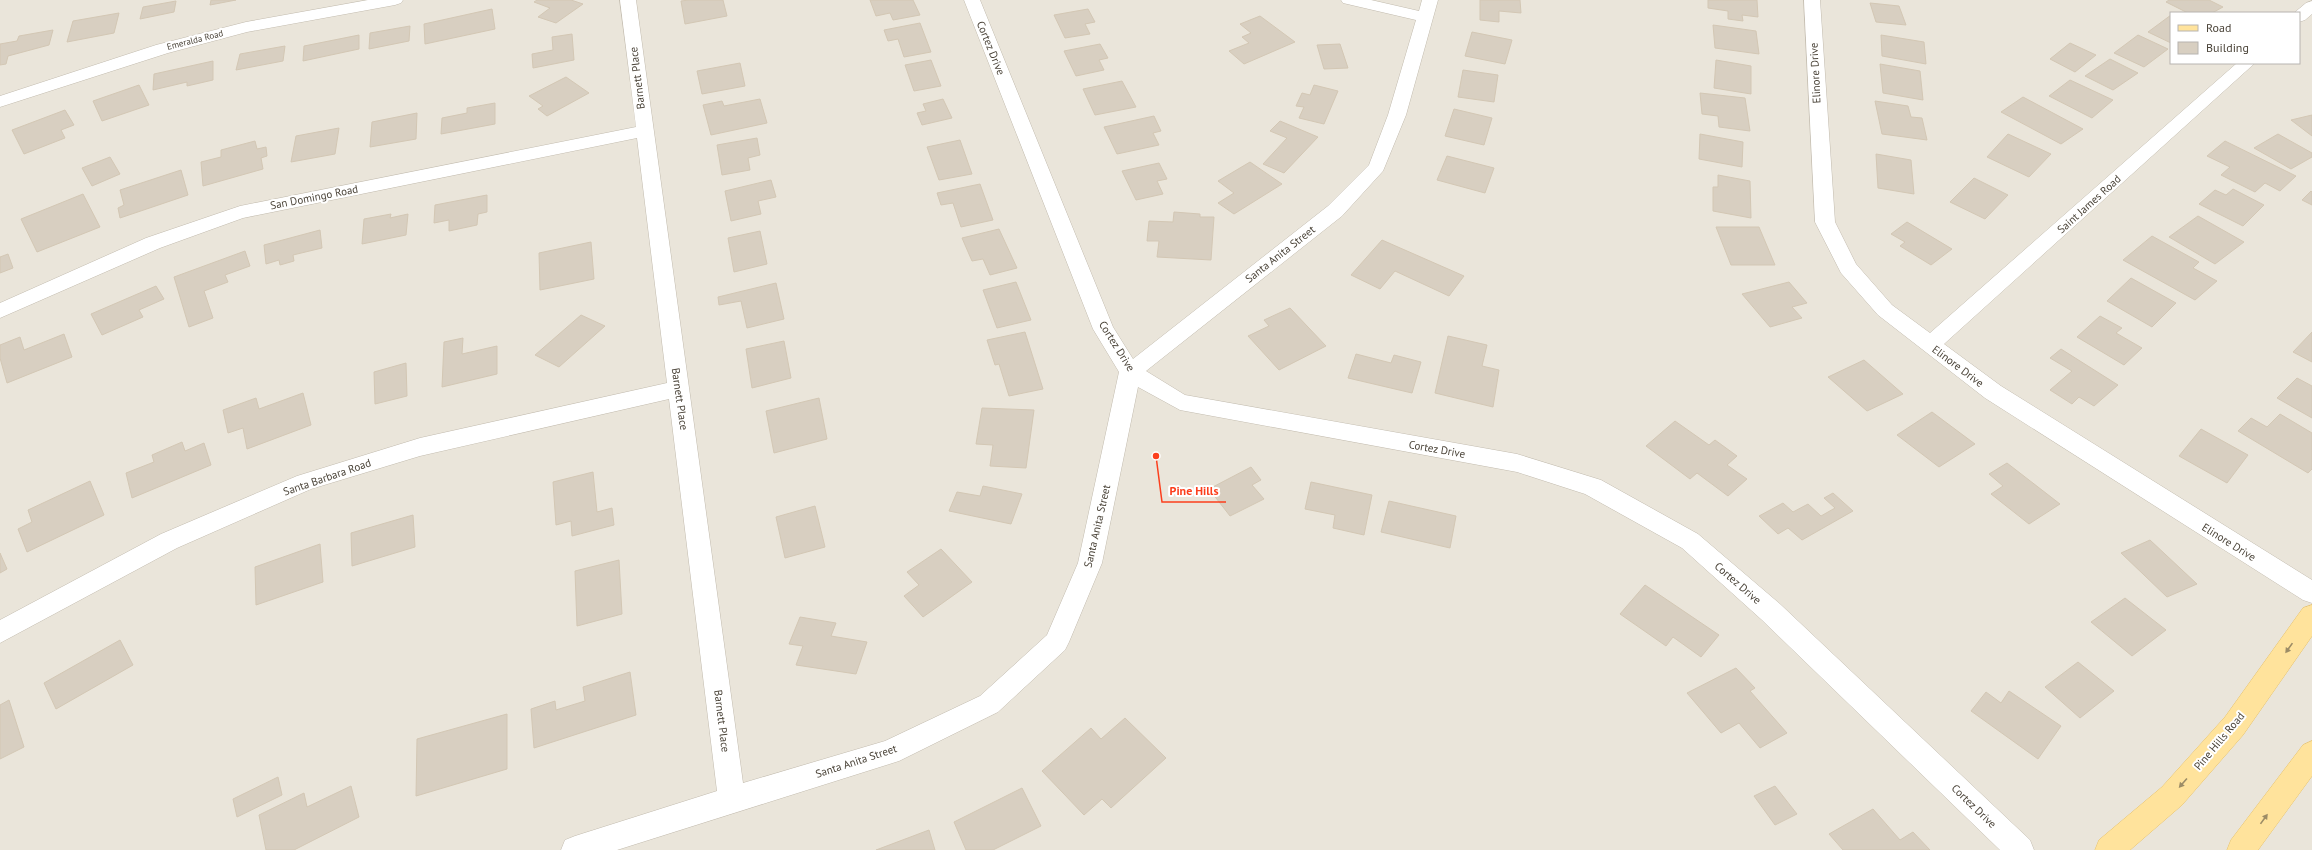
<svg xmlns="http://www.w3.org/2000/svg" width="2312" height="850" viewBox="0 0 2312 850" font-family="'PT Sans',sans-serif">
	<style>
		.residential { fill: #eae5da; fill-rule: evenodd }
		.building { fill: #d8cfc1; stroke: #d3c7b4 }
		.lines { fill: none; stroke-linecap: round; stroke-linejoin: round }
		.minor-casing { stroke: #c2bbae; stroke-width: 1 }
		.major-casing { stroke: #e6c16a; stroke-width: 1 }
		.minor { fill: #fff; fill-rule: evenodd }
		.major { fill: #ffe39c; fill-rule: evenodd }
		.oneway { fill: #9c8c66 }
		.labels { text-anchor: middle; stroke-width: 4; stroke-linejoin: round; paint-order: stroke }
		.far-street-label { font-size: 9px; fill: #4b4439; stroke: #fff }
		.street-label { font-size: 11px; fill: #4b4439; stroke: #fff }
		.leader { fill: none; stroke: #fc3f1d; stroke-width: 1.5 }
		.callout-dot { fill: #fc3f1d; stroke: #fff; stroke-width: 1.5 }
		.callout-label { font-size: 12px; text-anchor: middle; font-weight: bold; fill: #fc3f1d; stroke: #fff; stroke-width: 4; stroke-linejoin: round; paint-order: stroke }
	</style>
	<rect width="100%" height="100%" fill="#f6f3ec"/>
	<path class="residential" d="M 0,0 L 2312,0 L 2312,850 L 0,850 ZM 2171,13 L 2299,13 L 2299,63 L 2171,63 Z"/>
	<path class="building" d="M 211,0 L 236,0 L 210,5 Z
		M 537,0 L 571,0 L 583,4 L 556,23 L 538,17 L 550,8 L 534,2 Z
		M 689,0 L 723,0 L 727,16 L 685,24 L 681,1 Z
		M 870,0 L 913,0 L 920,15 L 893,20 L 890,13 L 876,16 Z
		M 1480,0 L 1520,0 L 1521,13 L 1499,11 L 1499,22 L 1480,20 Z
		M 1708,0 L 1757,0 L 1758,17 L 1742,15 L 1743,21 L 1728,19 L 1728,11 L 1708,8 Z
		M 2169,0 L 2209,0 L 2223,7 L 2212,13 L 2188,13 L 2166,2 Z
		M 176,1 L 174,12 L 140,19 L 143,7 Z
		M 1870,3 L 1899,6 L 1906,25 L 1876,22 Z
		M 492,9 L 495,29 L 425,44 L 424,24 Z
		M 1088,9 L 1095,22 L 1085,24 L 1090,34 L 1065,38 L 1054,15 Z
		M 119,13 L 114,33 L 67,42 L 73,21 Z
		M 2171,15 L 2171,43 L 2148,32 Z
		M 1260,16 L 1295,42 L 1244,64 L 1229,51 L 1249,43 L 1242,37 L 1251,33 L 1240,24 Z
		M 920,23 L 931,52 L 904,57 L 898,39 L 888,41 L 884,30 Z
		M 1713,25 L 1756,31 L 1759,54 L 1715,48 Z
		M 410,26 L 409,41 L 369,49 L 370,33 Z
		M 53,30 L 49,45 L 8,56 L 6,64 L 0,65 L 0,44 L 17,41 L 19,36 Z
		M 1472,32 L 1512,40 L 1505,64 L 1465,56 Z
		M 572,34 L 574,60 L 533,68 L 532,54 L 553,50 L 552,37 Z
		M 359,35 L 359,49 L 303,61 L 304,46 Z
		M 1881,35 L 1924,42 L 1926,64 L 1882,56 Z
		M 2138,35 L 2168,49 L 2144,67 L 2114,53 Z
		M 2070,43 L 2096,55 L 2075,72 L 2050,59 Z
		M 1100,44 L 1108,58 L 1099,60 L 1104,70 L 1076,76 L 1064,51 Z
		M 1340,44 L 1348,68 L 1324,69 L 1317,45 Z
		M 285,46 L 283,61 L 236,70 L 240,54 Z
		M 2110,59 L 2138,73 L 2113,90 L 2085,76 Z
		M 931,60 L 941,86 L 914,91 L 905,65 Z
		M 1716,60 L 1751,66 L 1751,94 L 1714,88 Z
		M 213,61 L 213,80 L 187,86 L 187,82 L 153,90 L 154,74 Z
		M 740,63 L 745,86 L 702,94 L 697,71 Z
		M 1880,64 L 1920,71 L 1923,100 L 1883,93 Z
		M 1463,70 L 1498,75 L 1494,102 L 1458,97 Z
		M 566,77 L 589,93 L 547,116 L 538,109 L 543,106 L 529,96 Z
		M 2070,80 L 2113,100 L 2092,118 L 2049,96 Z
		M 1122,81 L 1136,107 L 1095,115 L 1083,89 Z
		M 139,85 L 149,105 L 102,121 L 93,101 Z
		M 1314,85 L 1338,91 L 1324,124 L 1299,118 L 1304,107 L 1296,106 L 1302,93 L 1310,95 Z
		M 1700,93 L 1745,98 L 1750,131 L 1719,127 L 1718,116 L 1702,114 Z
		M 2023,97 L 2083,129 L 2061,144 L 2001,112 Z
		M 760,99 L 767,123 L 711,135 L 703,105 L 722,101 L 724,106 Z
		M 943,99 L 952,118 L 922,125 L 917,113 L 926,111 L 923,104 Z
		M 1875,101 L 1908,106 L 1911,117 L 1922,118 L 1927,140 L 1882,134 Z
		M 495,103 L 495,124 L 441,134 L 442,118 L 467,113 L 467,108 Z
		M 1454,109 L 1492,118 L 1484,145 L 1445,136 Z
		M 65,110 L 74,125 L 61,130 L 65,138 L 24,154 L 12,130 Z
		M 417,113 L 416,139 L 370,147 L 372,122 Z
		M 2312,115 L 2312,136 L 2291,120 Z
		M 1154,116 L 1161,131 L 1153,133 L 1159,145 L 1117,154 L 1104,127 Z
		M 1280,121 L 1318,137 L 1284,173 L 1263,164 L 1287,138 L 1270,131 Z
		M 339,128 L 335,154 L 291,162 L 296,136 Z
		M 1700,134 L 1743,142 L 1742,167 L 1699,159 Z
		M 2008,134 L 2051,154 L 2029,177 L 1987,157 Z
		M 2278,134 L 2312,153 L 2312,157 L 2291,169 L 2254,148 Z
		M 757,138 L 760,155 L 748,158 L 750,170 L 722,175 L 717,145 Z
		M 960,140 L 972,174 L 939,180 L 927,147 Z
		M 255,141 L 257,149 L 266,147 L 267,156 L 261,158 L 263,169 L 203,186 L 201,162 L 221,157 L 221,150 Z
		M 2225,141 L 2296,176 L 2280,191 L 2265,183 L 2255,192 L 2221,175 L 2230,167 L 2207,156 Z
		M 1876,154 L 1911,160 L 1914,194 L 1878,188 Z
		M 1447,156 L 1494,168 L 1485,193 L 1437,180 Z
		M 110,157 L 120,174 L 92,186 L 82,168 Z
		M 1250,162 L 1282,184 L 1234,214 L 1218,203 L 1234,193 L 1218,181 Z
		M 1159,163 L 1167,179 L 1157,181 L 1163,194 L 1136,200 L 1122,171 Z
		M 181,170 L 188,195 L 120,218 L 118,208 L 124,205 L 120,190 Z
		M 1718,175 L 1750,181 L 1751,218 L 1713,211 L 1713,187 L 1718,187 Z
		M 1974,178 L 2008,195 L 1985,219 L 1950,202 Z
		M 771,180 L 776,197 L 758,201 L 761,214 L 731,221 L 725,191 Z
		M 980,184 L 993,220 L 961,227 L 953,203 L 941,205 L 937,193 Z
		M 2233,189 L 2264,205 L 2243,226 L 2199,204 L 2215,190 L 2226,195 Z
		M 2311,191 L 2312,192 L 2312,205 L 2302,200 Z
		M 83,194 L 100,227 L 37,252 L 21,219 Z
		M 487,195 L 487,212 L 478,214 L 477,225 L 449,231 L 449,220 L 434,223 L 435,205 Z
		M 1174,212 L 1200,214 L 1200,217 L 1214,217 L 1211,260 L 1157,257 L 1159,241 L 1147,241 L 1149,221 L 1173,222 Z
		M 391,214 L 390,218 L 408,214 L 406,235 L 362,244 L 364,219 Z
		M 2198,216 L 2244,242 L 2215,264 L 2169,237 Z
		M 1907,222 L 1952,249 L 1931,265 L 1900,246 L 1905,242 L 1891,234 Z
		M 1716,227 L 1759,227 L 1775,265 L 1731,265 Z
		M 999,229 L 1017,268 L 990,275 L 983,259 L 972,261 L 962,238 Z
		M 320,230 L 322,248 L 293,255 L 294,261 L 280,265 L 279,260 L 266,264 L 264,245 Z
		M 760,231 L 767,264 L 734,272 L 728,238 Z
		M 2152,236 L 2199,262 L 2193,268 L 2217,281 L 2195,300 L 2123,260 Z
		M 1382,240 L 1464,276 L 1449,296 L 1395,271 L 1380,289 L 1351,275 Z
		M 591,242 L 594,279 L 540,290 L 539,253 Z
		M 245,251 L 250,266 L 225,275 L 228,282 L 204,291 L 213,318 L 189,327 L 174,277 Z
		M 8,254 L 13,268 L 0,273 L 0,257 Z
		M 2131,278 L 2176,303 L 2152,327 L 2107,301 Z
		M 1016,282 L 1031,320 L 997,328 L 983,290 Z
		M 1789,282 L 1807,303 L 1792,307 L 1802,318 L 1770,327 L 1742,294 Z
		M 776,283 L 784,319 L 747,328 L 741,301 L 719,305 L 718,297 Z
		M 156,286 L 164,299 L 139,310 L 143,317 L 102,335 L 91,314 Z
		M 1290,308 L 1326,346 L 1279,370 L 1248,336 L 1269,326 L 1264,320 Z
		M 581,315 L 605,326 L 559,367 L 535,355 Z
		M 2100,316 L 2122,328 L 2116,333 L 2142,348 L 2124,365 L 2077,337 Z
		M 1025,332 L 1043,389 L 1009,396 L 999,364 L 995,365 L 987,340 Z
		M 2312,332 L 2312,362 L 2293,352 Z
		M 64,334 L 72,357 L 7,383 L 0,358 L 0,345 L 20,337 L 24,350 Z
		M 1448,336 L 1487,345 L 1482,366 L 1499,370 L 1493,407 L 1435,393 Z
		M 463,338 L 462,354 L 497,346 L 497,374 L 442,387 L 444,342 Z
		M 784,341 L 791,378 L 752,388 L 746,349 Z
		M 2061,349 L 2118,385 L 2094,406 L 2079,397 L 2072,404 L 2050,390 L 2072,371 L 2050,358 Z
		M 1356,354 L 1391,363 L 1394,355 L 1421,362 L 1412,393 L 1348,378 Z
		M 1864,360 L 1903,394 L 1867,411 L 1828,377 Z
		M 406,363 L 407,396 L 375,404 L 374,372 Z
		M 2297,378 L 2312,386 L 2312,418 L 2277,398 Z
		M 303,393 L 311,425 L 247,449 L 243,428 L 228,433 L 223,410 L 256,398 L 259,409 Z
		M 819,398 L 827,439 L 774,453 L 766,411 Z
		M 982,408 L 1034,410 L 1026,468 L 990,466 L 993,445 L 976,444 Z
		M 1932,412 L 1975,444 L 1939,467 L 1897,435 Z
		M 2280,414 L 2312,433 L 2312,469 L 2308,473 L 2238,431 L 2251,418 L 2267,427 Z
		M 1675,421 L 1709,445 L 1715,440 L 1737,456 L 1727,465 L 1747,479 L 1728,496 L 1697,473 L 1690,479 L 1646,446 Z
		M 2201,429 L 2248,455 L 2227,483 L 2179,456 Z
		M 182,442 L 185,451 L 204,443 L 211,465 L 132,498 L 126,473 L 154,462 L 152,455 Z
		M 2007,463 L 2060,504 L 2029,524 L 1991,494 L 2003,486 L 1989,474 Z
		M 1251,467 L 1261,480 L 1252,485 L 1264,499 L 1230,516 L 1209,489 Z
		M 593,472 L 597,512 L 612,508 L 614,525 L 572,536 L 571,521 L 556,525 L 553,482 Z
		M 90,481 L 104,515 L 27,552 L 18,529 L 32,522 L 28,510 Z
		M 1311,482 L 1372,495 L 1364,535 L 1333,528 L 1335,515 L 1305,509 Z
		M 983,486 L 1022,494 L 1011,524 L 949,511 L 957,492 L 980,496 Z
		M 1833,493 L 1853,511 L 1802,540 L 1788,528 L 1778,534 L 1759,516 L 1783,503 L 1793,512 L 1808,504 L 1821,516 L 1835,508 L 1824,498 Z
		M 1389,501 L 1456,516 L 1450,548 L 1381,532 Z
		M 815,506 L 825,547 L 785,558 L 776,517 Z
		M 413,515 L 415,547 L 352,566 L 351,533 Z
		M 2150,540 L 2197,584 L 2167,597 L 2121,553 Z
		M 320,544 L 323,582 L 256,605 L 255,567 Z
		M 941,549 L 972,582 L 923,617 L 904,596 L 919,585 L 907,572 Z
		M 0,553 L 7,569 L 0,573 Z
		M 619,560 L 622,614 L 577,626 L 575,571 Z
		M 1645,585 L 1719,635 L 1701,657 L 1673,637 L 1666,646 L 1620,614 Z
		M 2125,598 L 2166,630 L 2132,656 L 2091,622 Z
		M 800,617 L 836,623 L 831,636 L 867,642 L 856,674 L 796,665 L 803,646 L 789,644 Z
		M 120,640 L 133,665 L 56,709 L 44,683 Z
		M 2078,662 L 2114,691 L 2080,718 L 2045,687 Z
		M 1736,668 L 1755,688 L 1750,691 L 1787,733 L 1760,748 L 1739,723 L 1721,733 L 1687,693 Z
		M 630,672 L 636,715 L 534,748 L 531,709 L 555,701 L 556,710 L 585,701 L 583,687 Z
		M 2009,691 L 2061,726 L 2038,759 L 1971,711 L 1986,692 L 2001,703 Z
		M 9,700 L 24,747 L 0,759 L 0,705 Z
		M 507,714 L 507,769 L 416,796 L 417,739 Z
		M 1125,718 L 1166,758 L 1111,808 L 1102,799 L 1084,815 L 1042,771 L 1091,728 L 1101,739 Z
		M 278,777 L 282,795 L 237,817 L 233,799 Z
		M 351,786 L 359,817 L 294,850 L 266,850 L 259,815 L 304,793 L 307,807 Z
		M 1775,786 L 1797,814 L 1775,825 L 1754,796 Z
		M 1022,788 L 1041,826 L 993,850 L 966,850 L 954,822 Z
		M 1873,809 L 1900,840 L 1913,832 L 1930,850 L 1843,850 L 1829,834 Z
		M 929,830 L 935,850 L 876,850 Z"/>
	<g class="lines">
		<g class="minor-casing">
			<path id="minor" d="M 368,0 L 403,0 L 401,3 L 395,5 L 247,32 L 168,53 L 0,107 L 0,96 L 156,45 L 246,22 Z
				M 620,0 L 636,0 L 743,783 L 885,741 L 980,696 L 1047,635 L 1078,563 L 1119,372 L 1093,329 L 964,0 L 980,0 L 1113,327 L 1133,359 L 1328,206 L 1369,165 L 1388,115 L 1416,20 L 1343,3 L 1341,0 L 1371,0 L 1419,11 L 1422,0 L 1438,0 L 1406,115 L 1383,171 L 1342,216 L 1146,371 L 1185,395 L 1517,454 L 1601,480 L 1698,534 L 1780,604 L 2030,840 L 2034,850 L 2000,850 L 1762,620 L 1682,548 L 1585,494 L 1517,472 L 1180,410 L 1138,387 L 1102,563 L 1069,642 L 1065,650 L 998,712 L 899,761 L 617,850 L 561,850 L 565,840 L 575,836 L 717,791 L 669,399 L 420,456 L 311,489 L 177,548 L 0,643 L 0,620 L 161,534 L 297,476 L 420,438 L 667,383 L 637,138 L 243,218 L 160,248 L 0,318 L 0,303 L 146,238 L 240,206 L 636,127 Z
				M 1804,0 L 1820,0 L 1835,222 L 1856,264 L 1892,305 L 1930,333 L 2237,63 L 2255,63 L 1944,344 L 2001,386 L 2312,580 L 2312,603 L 2303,600 L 1985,398 L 1878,315 L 1841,273 L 1815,222 Z
				M 2312,1 L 2312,14 L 2305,20 L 2299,22 L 2299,13 L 2294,13 L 2306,3 Z"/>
		</g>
		<g class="major-casing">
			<path id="major" d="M 2312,605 L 2312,636 L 2243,735 L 2182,805 L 2130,850 L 2095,850 L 2099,840 L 2162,787 L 2225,717 L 2303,608 Z
				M 2312,741 L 2312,776 L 2258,850 L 2227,850 L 2231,840 L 2303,745 Z"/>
		</g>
		<use href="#minor" class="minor"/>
		<use href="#major" class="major"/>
	</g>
	<defs><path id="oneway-solid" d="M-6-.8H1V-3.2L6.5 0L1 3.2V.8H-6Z"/></defs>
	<g class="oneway">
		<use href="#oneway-solid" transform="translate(2289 648) rotate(125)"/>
		<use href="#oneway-solid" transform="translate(2183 783) rotate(131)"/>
		<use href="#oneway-solid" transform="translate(2264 819) rotate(-54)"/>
	</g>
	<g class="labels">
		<g class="far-street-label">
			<text transform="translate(195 40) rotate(-14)" y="3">Emeralda Road</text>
		</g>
		<g class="street-label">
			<text transform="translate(991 48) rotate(68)" y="4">Cortez Drive</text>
			<text transform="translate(1815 73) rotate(-93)" y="4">Elinore Drive</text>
			<text transform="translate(637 78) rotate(-97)" y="4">Barnett Place</text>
			<text transform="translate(314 197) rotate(-11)" y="4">San Domingo Road</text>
			<text transform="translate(2089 204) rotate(-42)" y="4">Saint James Road</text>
			<text transform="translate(1280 254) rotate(-38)" y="4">Santa Anita Street</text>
			<text transform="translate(1117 346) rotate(58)" y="4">Cortez Drive</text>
			<text transform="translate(1958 366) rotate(37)" y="4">Elinore Drive</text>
			<text transform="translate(680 399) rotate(82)" y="4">Barnett Place</text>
			<text transform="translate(1437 449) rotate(10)" y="4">Cortez Drive</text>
			<text transform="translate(327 477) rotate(-19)" y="4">Santa Barbara Road</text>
			<text transform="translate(1097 526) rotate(-77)" y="4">Santa Anita Street</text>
			<text transform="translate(2229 542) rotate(32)" y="4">Elinore Drive</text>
			<text transform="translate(1738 583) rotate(41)" y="4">Cortez Drive</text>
			<text transform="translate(722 721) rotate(83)" y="4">Barnett Place</text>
			<text transform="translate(2219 741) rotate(-50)" y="4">Pine Hills Road</text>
			<text transform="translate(856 761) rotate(-18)" y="4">Santa Anita Street</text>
			<text transform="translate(1974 806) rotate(44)" y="4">Cortez Drive</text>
		</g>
	</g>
	<path class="leader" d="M1156 456L1162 502H1226"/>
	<circle class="callout-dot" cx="1156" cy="456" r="4"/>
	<g class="callout-label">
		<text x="1194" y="495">Pine Hills</text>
	</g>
	<rect x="2170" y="12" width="130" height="52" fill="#ffffff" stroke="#b7b4b0"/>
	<rect x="2178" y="25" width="20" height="6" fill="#ffe39c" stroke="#b7b4b0"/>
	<text x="2206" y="32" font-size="12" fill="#4b4439">Road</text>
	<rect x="2178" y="42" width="20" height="12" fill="#d8cfc1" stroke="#b7b4b0"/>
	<text x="2206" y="52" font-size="12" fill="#4b4439">Building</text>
</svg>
